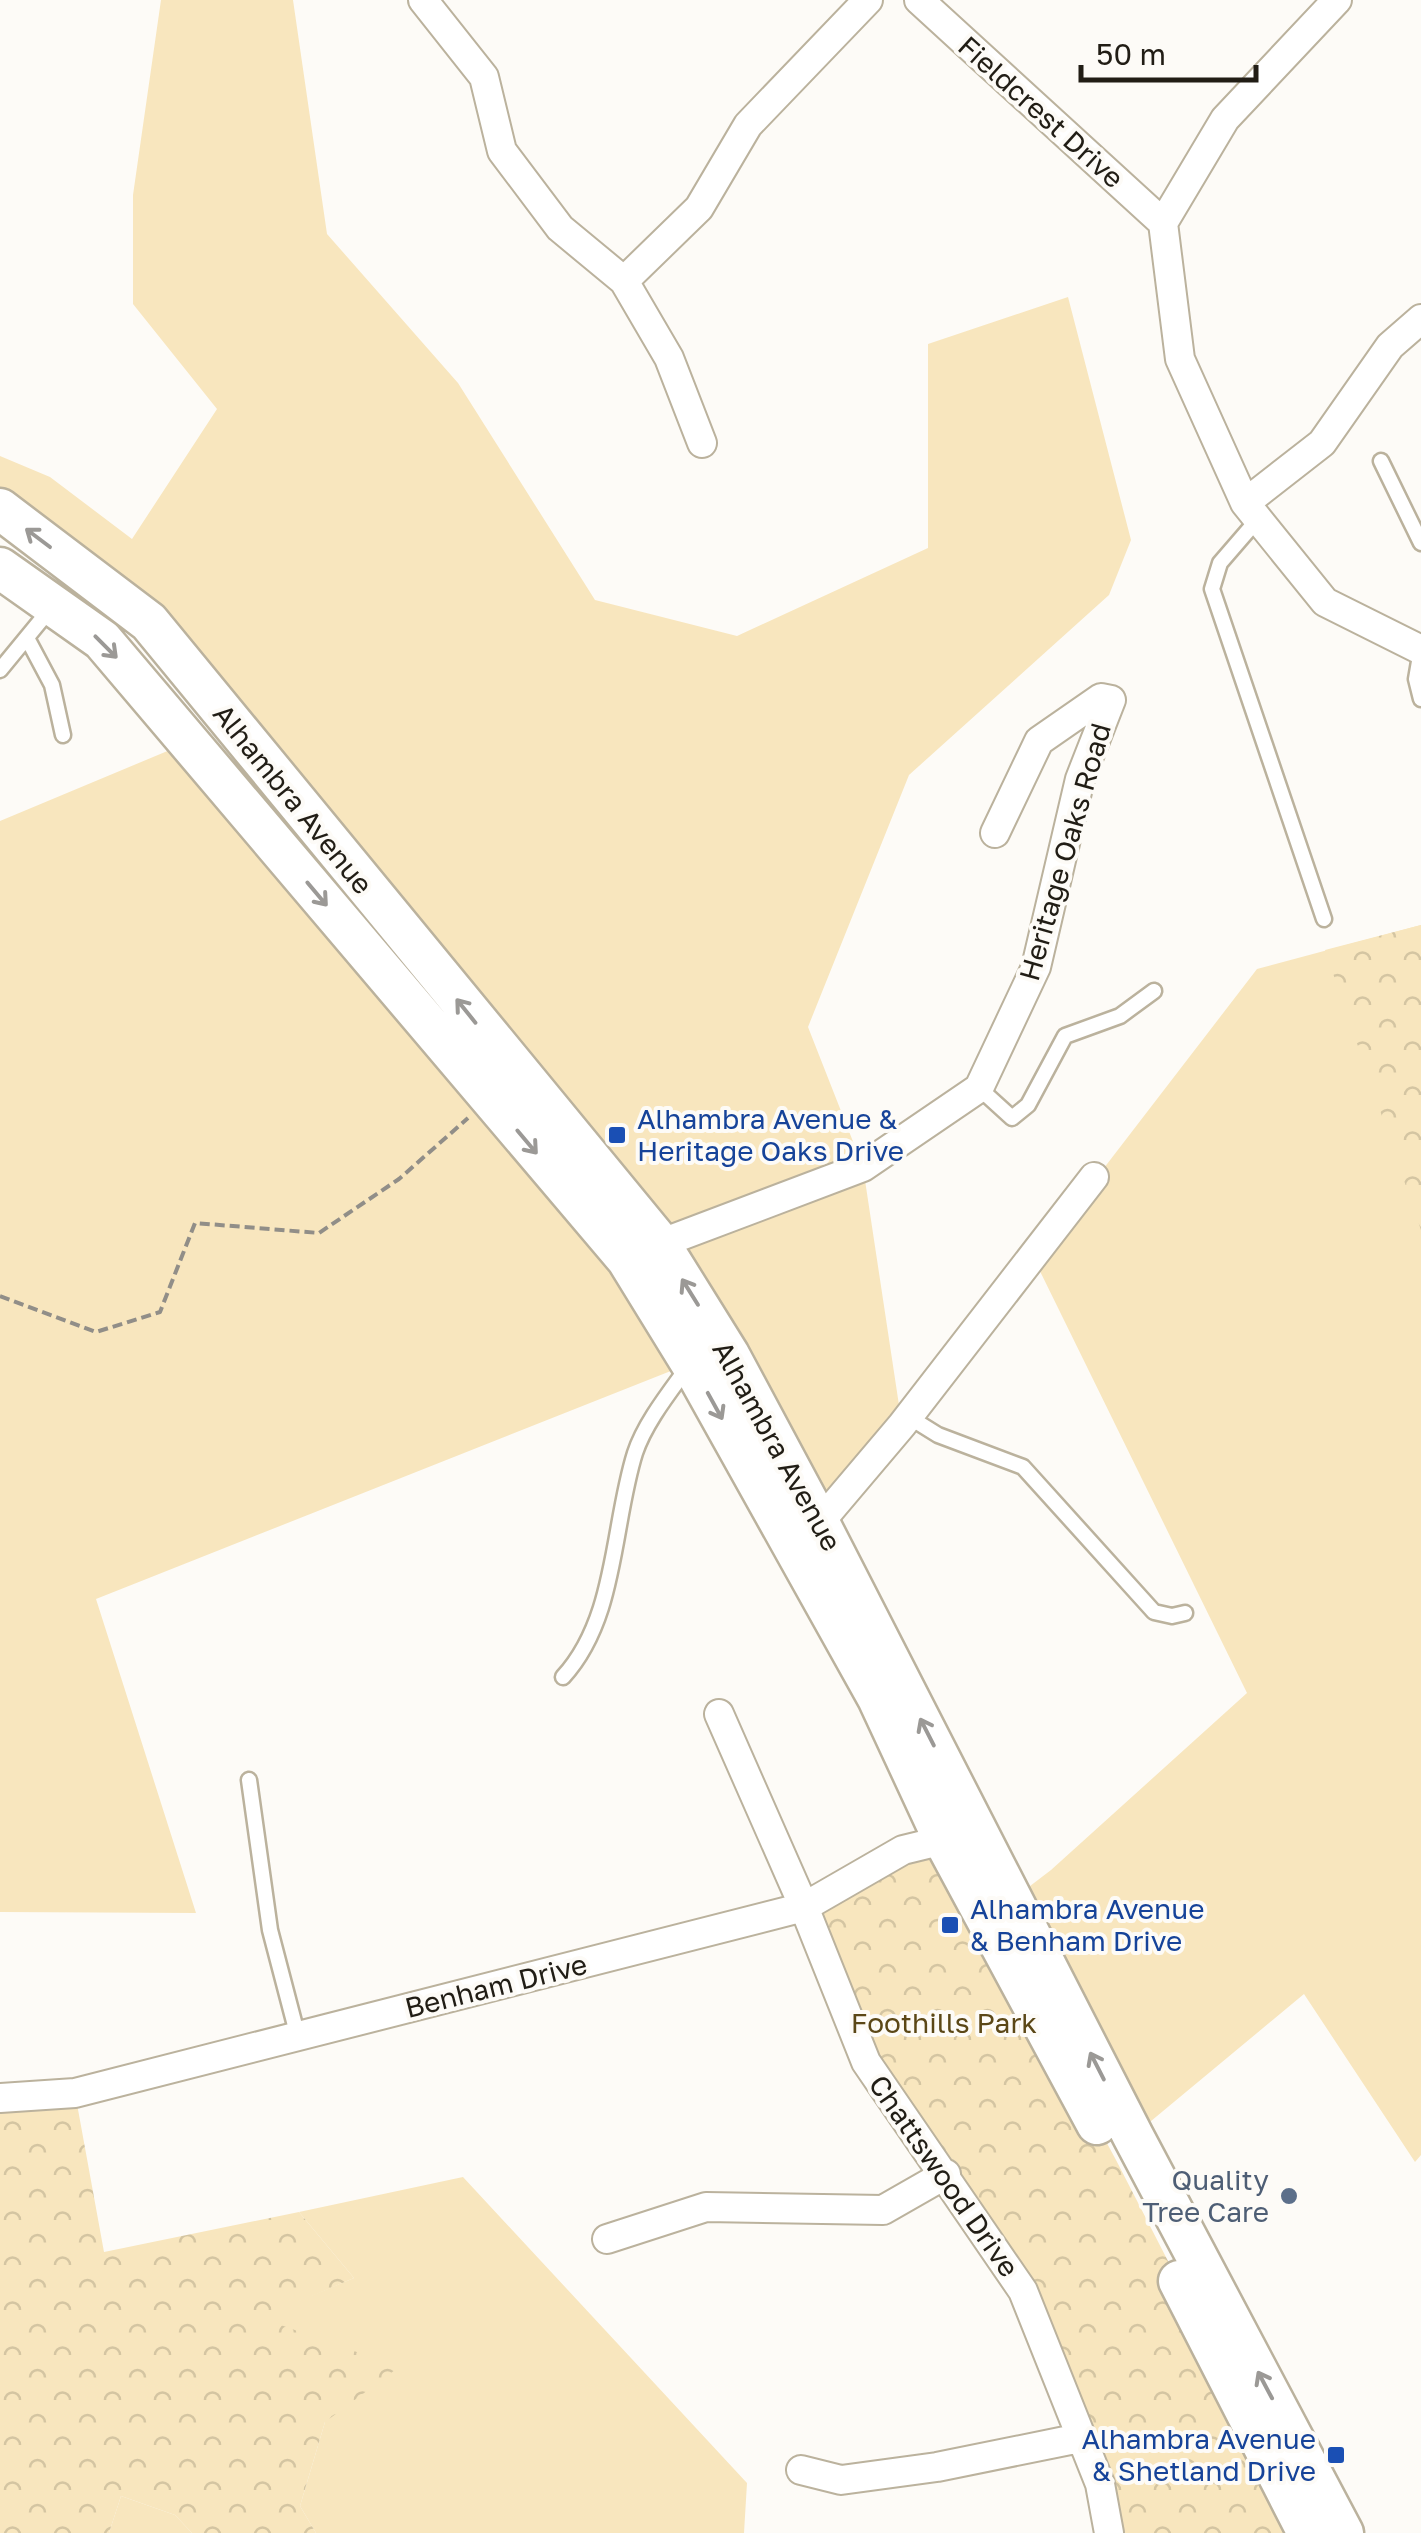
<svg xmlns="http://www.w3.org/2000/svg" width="1421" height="2533" viewBox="0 0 1421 2533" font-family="'Golos Text',sans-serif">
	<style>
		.grass { fill: #f8e6be }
		.forest { fill: url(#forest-crowns) }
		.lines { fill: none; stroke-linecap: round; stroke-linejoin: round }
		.service-casing { stroke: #bbb29d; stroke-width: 19 }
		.minor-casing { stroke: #bbb29d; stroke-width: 32 }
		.secondary-casing { stroke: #bbb29d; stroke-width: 45 }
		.path { stroke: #918e88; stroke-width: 4; stroke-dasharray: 10 5; stroke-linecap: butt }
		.service { stroke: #fff; stroke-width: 14 }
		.minor { stroke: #fff; stroke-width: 28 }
		.secondary { stroke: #fff; stroke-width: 40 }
		.oneway { stroke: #9b9996 }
		.transit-dot { fill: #1a4fb4; stroke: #fdfbf7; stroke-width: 4 }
		.service-dot { fill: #5c6f8a; stroke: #fdfbf7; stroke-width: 4 }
		.labels { text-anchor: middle; stroke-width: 8; stroke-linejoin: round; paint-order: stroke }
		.street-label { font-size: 28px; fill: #211d15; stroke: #fdfbf7 }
		.transit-label { font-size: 28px; fill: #164399; stroke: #fdfbf7; text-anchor: start }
		.park-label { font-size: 28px; fill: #5b4716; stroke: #fdfbf7 }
		.service-label { font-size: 28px; fill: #4e5e75; stroke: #fdfbf7; text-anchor: end }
	</style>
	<defs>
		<pattern id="forest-crowns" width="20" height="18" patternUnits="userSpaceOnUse" patternTransform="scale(2.5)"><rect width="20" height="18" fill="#f8e6be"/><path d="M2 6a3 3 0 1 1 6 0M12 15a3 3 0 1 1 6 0" fill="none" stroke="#d4c5a2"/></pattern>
	</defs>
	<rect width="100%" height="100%" fill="#fdfbf7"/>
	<path class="grass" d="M 161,0 L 293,0 L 327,234 L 458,383 L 595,600 L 737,636 L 928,548 L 928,344 L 1068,297 L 1131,540 L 1109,595 L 909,775 L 808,1027 L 863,1167 L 902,1425 L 819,1523 L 729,1355 L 149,622 L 0,509 L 0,456 L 50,477 L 132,539 L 217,409 L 133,304 L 133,195 Z
		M 189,742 L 691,1363 L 96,1599 L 196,1913 L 0,1912 L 0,821 Z
		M 1421,925 L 1421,2155 L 1415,2162 L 1304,1994 L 1133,2136 L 1013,1899 L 1051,1870 L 1247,1693 L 1034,1259 L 1257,969 Z
		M 463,2177 L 747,2483 L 744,2533 L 316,2533 L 300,2506 L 325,2422 L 260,2317 L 354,2278 L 299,2212 Z
		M 121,2496 L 175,2515 L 192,2533 L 109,2533 Z"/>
	<path class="forest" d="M 1421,925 L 1421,1230 L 1325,950 Z
		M 944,1840 L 1116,2160 L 1308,2533 L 1109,2533 L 1023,2291 L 866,2062 L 804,1907 Z
		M 75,2093 L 104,2252 L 299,2212 L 354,2278 L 261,2318 L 399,2367 L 325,2422 L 300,2506 L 316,2533 L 192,2533 L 175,2515 L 121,2496 L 109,2533 L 0,2533 L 0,2098 Z"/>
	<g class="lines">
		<g class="service-casing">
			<path id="service" d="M 1381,461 L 1421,543
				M 1258,519 L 1220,563 L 1212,589 L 1324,919
				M 27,638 L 52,685 L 63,735
				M 1421,650 L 1416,679 L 1421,699
				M 0,670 L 51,608
				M 979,1088 L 1012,1118 L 1028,1105 L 1065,1036 L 1120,1016 L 1154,991
				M 909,1417 L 938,1435 L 1023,1467 L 1154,1612 L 1172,1616 L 1185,1613
				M 563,1677 C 617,1618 612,1526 635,1453 C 645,1423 669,1393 687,1368
				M 249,1780 L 270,1930 L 298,2037"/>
		</g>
		<g class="minor-casing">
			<path id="minor" d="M 423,0 L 484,77 L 502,151 L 560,228 L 624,281 L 669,358 L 702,443
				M 919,0 L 1163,223
				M 1337,0 L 1225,119 L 1163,223 L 1180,359 L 1245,503 L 1325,602 L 1421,650
				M 624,281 L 699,208 L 748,125 L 868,0
				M 1245,503 L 1322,443 L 1390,346 L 1421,319
				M 646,1249 L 863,1167 L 979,1088 L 1036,967 L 1080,779 L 1111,700 L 1101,698 L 1039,741 L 995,833
				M 819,1523 L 902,1425 L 1094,1177
				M 719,1714 L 804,1907 L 866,2062 L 1023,2291 L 1100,2484 L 1109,2533
				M 0,2098 L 75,2093 L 804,1907 L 903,1850 L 944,1840 L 956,1831
				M 607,2239 L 706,2207 L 883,2210 L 946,2174
				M 801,2470 L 841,2480 L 937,2467 L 1080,2438"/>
		</g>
		<g class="secondary-casing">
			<path id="secondary" d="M 0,509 L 149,622 L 658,1241 L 729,1355 L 819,1523 L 1133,2136 L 1343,2533
				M 0,568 L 102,640 L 627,1259 L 691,1363 L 878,1698 L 944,1840 L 1097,2124
				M 1179,2281 L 1308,2533"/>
		</g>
		<path class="path" d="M 0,1296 L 96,1332 L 160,1312 L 195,1223 L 319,1233 L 399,1179 L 468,1118"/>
		<use href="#service" class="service"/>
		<use href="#minor" class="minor"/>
		<use href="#secondary" class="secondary"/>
	</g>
	<defs><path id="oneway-shaft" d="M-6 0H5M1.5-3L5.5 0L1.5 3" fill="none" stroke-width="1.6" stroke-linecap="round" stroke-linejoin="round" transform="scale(2.5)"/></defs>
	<g class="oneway">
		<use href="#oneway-shaft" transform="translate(38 538) rotate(-143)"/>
		<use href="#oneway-shaft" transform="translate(106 647) rotate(45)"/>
		<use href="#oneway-shaft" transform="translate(317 894) rotate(50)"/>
		<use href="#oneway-shaft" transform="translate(466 1011) rotate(-129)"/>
		<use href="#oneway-shaft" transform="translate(527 1142) rotate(50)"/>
		<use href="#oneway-shaft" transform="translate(690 1292) rotate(-122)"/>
		<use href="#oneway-shaft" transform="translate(715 1406) rotate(61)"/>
		<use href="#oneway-shaft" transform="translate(927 1732) rotate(-117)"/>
		<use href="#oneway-shaft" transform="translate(1097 2066) rotate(-117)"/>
		<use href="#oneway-shaft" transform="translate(1265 2385) rotate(-118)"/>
	</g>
	<g class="transit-dot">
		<rect x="607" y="1125" width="20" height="20" rx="5"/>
		<rect x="940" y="1915" width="20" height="20" rx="5"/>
		<rect x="1326" y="2445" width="20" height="20" rx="5"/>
	</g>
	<circle class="service-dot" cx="1289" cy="2196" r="10"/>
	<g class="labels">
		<g class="street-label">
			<text transform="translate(1041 112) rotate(42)" y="10">Fieldcrest Drive</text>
			<text transform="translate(293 799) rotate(51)" y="10">Alhambra Avenue</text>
			<text transform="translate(1065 852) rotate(-74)" y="10">Heritage Oaks Road</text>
			<text transform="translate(777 1446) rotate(61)" y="10">Alhambra Avenue</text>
			<text transform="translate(496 1986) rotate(-14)" y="10">Benham Drive</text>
			<text transform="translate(944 2176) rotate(55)" y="10">Chattswood Drive</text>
		</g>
		<g class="transit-label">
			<text x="637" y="1129">Alhambra Avenue &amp;<tspan x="637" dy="32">Heritage Oaks Drive</tspan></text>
			<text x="970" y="1919">Alhambra Avenue<tspan x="970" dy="32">&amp; Benham Drive</tspan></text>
			<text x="1316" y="2449" text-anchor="end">Alhambra Avenue<tspan x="1316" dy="32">&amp; Shetland Drive</tspan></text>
		</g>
		<g class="park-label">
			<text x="944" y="2033">Foothills Park</text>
		</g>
		<g class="service-label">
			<text x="1269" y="2190">Quality<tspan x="1269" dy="32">Tree Care</tspan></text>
		</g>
	</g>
	<path d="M1081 65v15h175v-15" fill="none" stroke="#211d15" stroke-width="5"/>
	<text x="1096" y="65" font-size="30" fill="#211d15" stroke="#fdfbf7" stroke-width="8" paint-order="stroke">50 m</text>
</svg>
